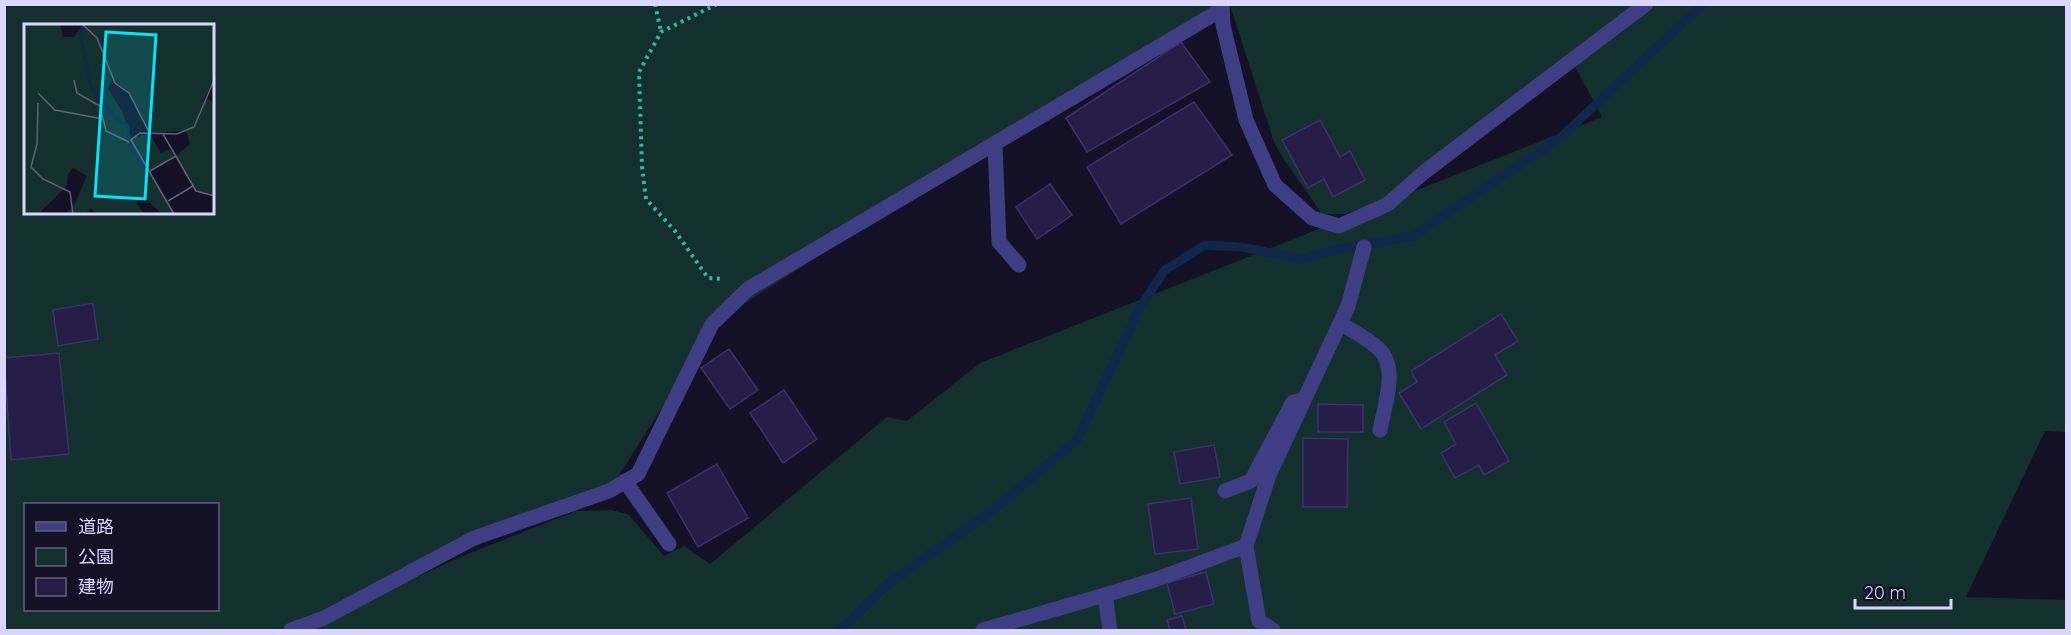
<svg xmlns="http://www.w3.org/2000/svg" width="2071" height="635" viewBox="0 0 2071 635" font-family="Quicksand,'Noto Sans JP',sans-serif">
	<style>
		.green { fill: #13302e; fill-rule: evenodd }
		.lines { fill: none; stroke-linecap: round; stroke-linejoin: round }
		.stream { stroke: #10264a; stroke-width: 9 }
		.building { fill: #251d46; stroke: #3c3071; stroke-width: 1.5 }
		.path { stroke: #34b4ab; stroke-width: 4; stroke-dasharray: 3 4.5; stroke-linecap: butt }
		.minor { stroke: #3f3d83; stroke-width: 15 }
		.inset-river { fill: none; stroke: #10264a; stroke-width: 3 }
		.inset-road { fill: none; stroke: #645f7c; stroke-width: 1.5 }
		.view { fill: #0ae0f6; fill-opacity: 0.15; stroke: #0ae0f6; stroke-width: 3 }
		.inset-edge { fill: none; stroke: #dbd6fe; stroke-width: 3 }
	</style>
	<rect width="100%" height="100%" fill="#141026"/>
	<path class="green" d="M 4,5 L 1222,5 L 963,164 L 712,324 L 697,353 L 612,486 L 338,607 L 400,585 L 458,558 L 576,511 L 612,510 L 629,515 L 664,556 L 684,546 L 710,564 L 887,417 L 907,421 L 980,363 L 1602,117 L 1572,61 L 1400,194 L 1345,214 L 1322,214 C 1306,189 1287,168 1274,142 L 1230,5 L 2065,5 L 2066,432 L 2045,431 L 1966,597 L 2066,600 L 2066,630 L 5,630 ZM 26,26 L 213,26 L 213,213 L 26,213 ZM 26,504 L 218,504 L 218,610 L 26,610 Z"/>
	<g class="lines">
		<path class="stream" d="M 840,630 L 889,583 L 989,513 L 1077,440 L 1140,307 L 1165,270 L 1205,245 L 1242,247 L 1300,259 L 1339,249 L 1413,236 L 1560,138 L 1703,4"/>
	</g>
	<path class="building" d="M 1181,42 L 1210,82 L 1087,152 L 1066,118 Z
		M 1194,102 L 1232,155 L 1121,224 L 1087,167 Z
		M 1320,120 L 1340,157 L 1350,151 L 1365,180 L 1333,197 L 1324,179 L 1308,188 L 1282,140 Z
		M 1050,184 L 1072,215 L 1037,239 L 1016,207 Z
		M 93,303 L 98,339 L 58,346 L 53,310 Z
		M 1501,314 L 1518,341 L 1495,355 L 1507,375 L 1421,429 L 1399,393 L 1417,382 L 1411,371 Z
		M 729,349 L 758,390 L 730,409 L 701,368 Z
		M 59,353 L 69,454 L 11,460 L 4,358 Z
		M 784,390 L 817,439 L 783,463 L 750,413 Z
		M 1476,403 L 1509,461 L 1484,475 L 1479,465 L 1455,478 L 1441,453 L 1456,444 L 1444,422 Z
		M 1318,404 L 1363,405 L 1363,432 L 1318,432 Z
		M 1303,438 L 1348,439 L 1347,507 L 1303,507 Z
		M 1214,445 L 1220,477 L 1180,484 L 1174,452 Z
		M 717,464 L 748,518 L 698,547 L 667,493 Z
		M 1191,498 L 1198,549 L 1155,554 L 1148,504 Z
		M 1206,572 L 1214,604 L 1175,614 L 1167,583 Z
		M 1182,616 L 1186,630 L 1170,630 L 1167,620 Z"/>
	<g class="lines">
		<path class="path" d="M 655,4 L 661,32
			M 717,4 L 661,32 L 639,72 L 642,167 L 646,199 L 675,231 L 708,278 L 724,279"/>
		<path class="minor" d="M 1222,4 L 1223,25 L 1246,120 L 1275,185 L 1312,218 L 1339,226 L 1388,204 L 1423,173 L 1646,4
			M 995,145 L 999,242 L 1019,265
			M 1340,323 C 1353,331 1368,339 1379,349 C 1399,368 1384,407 1380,430
			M 625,481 L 669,544
			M 1225,491 L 1251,481 L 1293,402 L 1302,400
			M 1246,546 L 1259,621 L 1273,630
			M 291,630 L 324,618 L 474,538 L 609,491 L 638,474 L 712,324 L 748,289 L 1221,10
			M 983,630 L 1105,595
			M 1110,630 L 1105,595 L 1157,579 L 1246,546 L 1269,475 L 1348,306 L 1364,247"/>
	</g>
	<g transform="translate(24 24)">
		<rect width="190" height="190" fill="#141026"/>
		<path d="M 0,0 L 36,0 L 39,13 L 50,13 L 59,0 L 190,0 L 190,56 L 178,79 L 183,73 L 190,80 L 190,172 L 172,167 L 152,132 L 166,120 L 162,107 L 125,109 L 137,129 L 146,125 L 150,132 L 126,147 L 150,190 L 138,190 L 121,174 L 112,178 L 120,190 L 74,190 L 67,185 L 61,190 L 41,190 L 50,181 L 63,152 L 49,144 L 44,150 L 43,162 L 14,190 L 0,190 ZM 89,55 L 103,66 L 125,109 L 107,115 L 98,87 L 84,65 Z" fill="#13302e" fill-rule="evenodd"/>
		<path class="inset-river" d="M 59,4 L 56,10 L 67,62 L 91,94 L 104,102 L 105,115M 105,120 L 120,143"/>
		<path class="inset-road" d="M 58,0 L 73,14 L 91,59 L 105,69 L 125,108M 50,56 L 53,69 L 76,82 L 79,95M 14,69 L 31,86 L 79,95 L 82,107 L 105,118M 14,79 L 13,120 L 7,143 L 19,155 L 46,168 L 49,190M 139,110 L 172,167 L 191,172M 126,147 L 152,132M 144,177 L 169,162M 150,190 L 107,116 L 116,109 L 153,110 L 170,103 L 191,54"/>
		<path class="view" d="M 82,8 L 132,11 L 121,175 L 71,172 Z"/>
		<rect width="190" height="190" class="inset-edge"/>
	</g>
	<rect width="2071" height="635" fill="none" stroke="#dbd6fe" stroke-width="12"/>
	<rect x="24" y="503" width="195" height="108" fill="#141026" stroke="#645f7c" stroke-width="1.5"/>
	<rect x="36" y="522" width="30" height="9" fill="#3f3d83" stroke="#645f7c" stroke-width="1.5"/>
	<text x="78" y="533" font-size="18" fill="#dbd6fe">道路</text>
	<rect x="36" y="548" width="30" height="18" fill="#13302e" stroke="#645f7c" stroke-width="1.5"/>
	<text x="78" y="563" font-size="18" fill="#dbd6fe">公園</text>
	<rect x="36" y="578" width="30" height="18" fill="#251d46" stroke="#645f7c" stroke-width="1.5"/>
	<text x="78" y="593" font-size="18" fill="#dbd6fe">建物</text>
	<path d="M1855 599v9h96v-9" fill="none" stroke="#dbd6fe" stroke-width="3"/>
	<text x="1864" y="599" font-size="18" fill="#dbd6fe" stroke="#141026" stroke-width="4.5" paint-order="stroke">20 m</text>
</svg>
